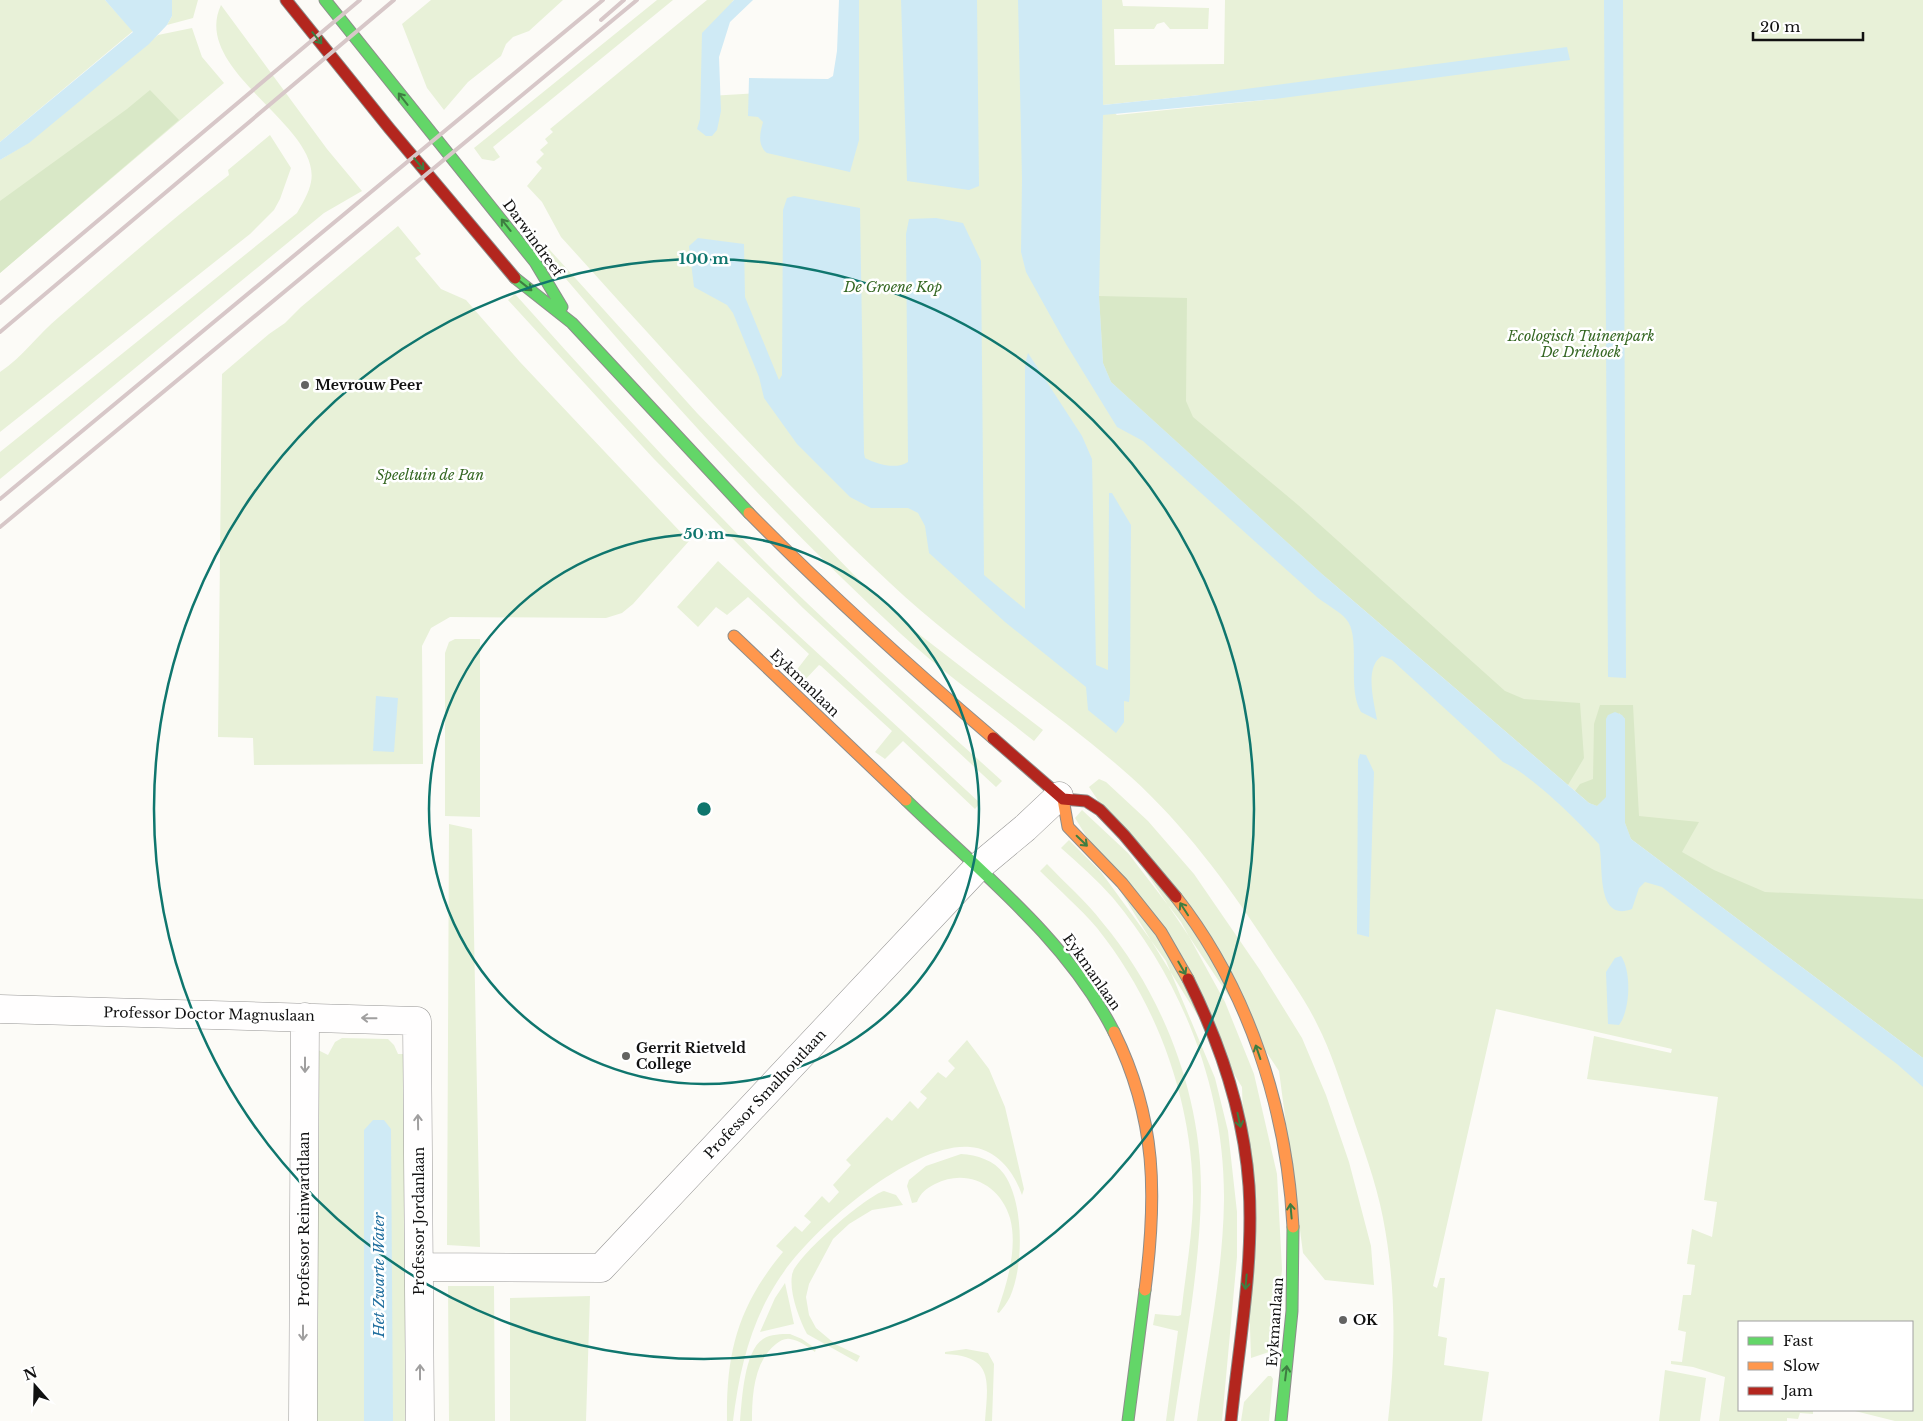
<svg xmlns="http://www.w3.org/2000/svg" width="1923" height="1421" viewBox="0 0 1923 1421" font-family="'Libre Baskerville',serif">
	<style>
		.green { fill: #e8f1d8; fill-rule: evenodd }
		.forest { fill: #d9e8c7 }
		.water { fill: #cfeaf5 }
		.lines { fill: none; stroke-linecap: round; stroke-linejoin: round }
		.street-casing { stroke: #979695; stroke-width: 29 }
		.fast-casing { stroke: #8d8d8b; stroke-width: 13 }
		.slow-casing { stroke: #8d8d8b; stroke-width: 13 }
		.jam-casing { stroke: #8d8d8b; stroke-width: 13 }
		.street { stroke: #fffefe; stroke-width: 28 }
		.fast { stroke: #63d668; stroke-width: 11 }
		.slow { stroke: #ff974d; stroke-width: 11 }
		.jam { stroke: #b3261e; stroke-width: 11 }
		.rail { stroke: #d7c7c8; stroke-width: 4 }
		.oneway { stroke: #3e7d41 }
		.oneway2 { stroke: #a09f9f }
		.ring { fill: none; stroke: #0f766e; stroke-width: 2.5 }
		.poi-dot { fill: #636362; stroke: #fff; stroke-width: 2 }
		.labels { text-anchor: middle; stroke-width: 5; stroke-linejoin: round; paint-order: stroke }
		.street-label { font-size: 14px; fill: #111; stroke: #fff }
		.park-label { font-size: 14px; font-style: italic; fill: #356723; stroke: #fff }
		.poi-label { font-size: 14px; font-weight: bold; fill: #111; stroke: #fff; text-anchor: start }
		.water-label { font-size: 15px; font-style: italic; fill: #1f6e9e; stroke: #fff }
		.centre { fill: #0f766e; stroke: #fff; stroke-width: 2.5 }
		.ring-label { font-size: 15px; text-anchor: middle; font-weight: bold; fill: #0f766e; stroke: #fff; stroke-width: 5; stroke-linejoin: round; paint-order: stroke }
	</style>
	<rect width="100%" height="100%" fill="#fcfbf7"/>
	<path class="green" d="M 0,0 L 105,0 L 133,31 L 0,142 Z
		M 172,0 L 198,0 L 193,18 L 167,25 L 172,16 Z
		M 431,0 L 563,0 L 529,31 L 513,37 L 506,44 L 501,56 L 468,82 L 444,110 L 427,88 L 402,24 Z
		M 657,0 L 673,0 L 493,147 L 500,157 L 494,161 L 482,159 L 474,148 Z
		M 707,0 L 734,0 L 732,2 L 709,96 L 843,88 L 847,0 L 1122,0 L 1123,6 L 1209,8 L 1208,29 L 1170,29 L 1164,22 L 1157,24 L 1154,29 L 1114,29 L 1115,65 L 1224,64 L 1225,0 L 1923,0 L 1923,1058 L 1631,839 L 1322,574 L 1525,764 L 1923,1073 L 1923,1421 L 1895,1421 L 1851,1410 L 1912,1410 L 1912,1322 L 1739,1322 L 1739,1410 L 1813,1410 L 1813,1414 L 1800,1413 L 1798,1419 L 1787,1418 L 1787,1421 L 1719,1421 L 1725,1377 L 1693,1367 L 1671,1364 L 1671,1361 L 1682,1362 L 1686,1332 L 1678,1330 L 1683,1295 L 1691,1295 L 1695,1265 L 1687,1264 L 1692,1229 L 1712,1237 L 1717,1202 L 1704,1200 L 1718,1097 L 1587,1079 L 1594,1036 L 1671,1053 L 1672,1049 L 1496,1009 L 1433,1286 L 1437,1288 L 1440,1278 L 1445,1278 L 1438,1336 L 1447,1338 L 1444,1365 L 1489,1372 L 1482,1421 L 1388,1421 C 1396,1353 1396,1285 1383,1218 C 1376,1181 1362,1145 1350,1109 C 1340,1081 1331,1051 1317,1024 C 1303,995 1282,968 1265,941 C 1226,882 1184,825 1131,777 C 1054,708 965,654 890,583 C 774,475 668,355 561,237 L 542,202 L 527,186 L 542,168 L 536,162 L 544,154 L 540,150 L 548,143 L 545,139 L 553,132 L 550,129 ZM 1200,95 L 1275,99 L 1117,115 L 1103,105 Z
		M 221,5 L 327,149 L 362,191 L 324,213 L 0,479 L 0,452 L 297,213 C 302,204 309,193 311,182 C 322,125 190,71 221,5 Z
		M 192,28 L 202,57 L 224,83 L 0,273 L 0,160 L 29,142 L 158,35 Z
		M 270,135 L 291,168 L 280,199 L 274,210 L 250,234 L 0,432 L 0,372 C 23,357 38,334 59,317 C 115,269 171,220 229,175 L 228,170 Z
		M 398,226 L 421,254 L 415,258 L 441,289 L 466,300 L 520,362 L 689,541 L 633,604 L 622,613 L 606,618 L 450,617 L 431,628 L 422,646 L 423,764 L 254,765 L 253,738 L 218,737 L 222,374 L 269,334 L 285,323 L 301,307 Z
		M 549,249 L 697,413 L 853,574 L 911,628 L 1043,730 L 1034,741 C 991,706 942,672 901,634 C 773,516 656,386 544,253 Z
		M 515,294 C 600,389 686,483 776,573 C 849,645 926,712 1002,781 L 996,787 L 803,608 L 731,537 L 654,459 L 508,300 Z
		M 718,561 L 980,803 L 975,809 L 903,741 L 885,759 L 875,752 L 892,731 L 821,666 L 819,665 L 802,683 L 792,676 L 809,654 L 748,597 L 727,615 L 716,607 L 698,627 L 677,607 Z
		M 455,639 L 480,639 L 480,817 L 445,816 L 445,653 L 449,642 Z
		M 1099,779 L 1106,782 L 1148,821 L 1194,874 L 1260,970 L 1302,1038 L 1326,1095 L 1349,1162 L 1371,1246 L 1374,1285 L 1325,1280 L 1303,1253 L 1279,1071 L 1089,787 Z
		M 1082,810 L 1128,853 L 1181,922 L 1225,1002 L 1254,1074 L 1277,1174 L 1282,1269 L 1275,1350 L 1251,1358 L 1242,1087 L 1075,818 Z
		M 449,824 L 472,829 L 480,1247 L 447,1245 Z
		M 1069,840 L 1101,872 L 1166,961 L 1215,1078 L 1228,1131 L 1237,1212 L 1237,1257 L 1222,1421 L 1197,1421 C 1207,1348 1223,1274 1224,1200 C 1225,1090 1183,982 1113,898 C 1097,880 1079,864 1061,848 Z
		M 1047,864 C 1065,883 1086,901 1102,922 C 1163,994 1202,1096 1201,1191 C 1200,1268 1185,1345 1174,1421 L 1166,1421 L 1178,1331 L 1153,1325 L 1155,1314 L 1178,1316 L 1181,1315 C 1185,1277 1192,1239 1193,1202 C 1194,1104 1158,1004 1097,928 C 1080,908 1059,890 1040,871 Z
		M 342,1038 L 388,1039 L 394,1045 L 398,1054 L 407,1054 L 405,1421 L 311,1421 L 314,1048 L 328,1055 L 335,1042 Z
		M 967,1040 L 989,1069 L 1005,1107 L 1024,1189 L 1022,1195 C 1014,1172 997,1149 970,1147 C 910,1142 807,1233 777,1282 C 750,1324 739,1372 733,1421 L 727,1421 C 726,1352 738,1306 783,1252 L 776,1246 L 795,1226 L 802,1232 L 811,1222 L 804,1216 L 822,1196 L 829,1203 L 839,1192 L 833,1185 L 851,1165 L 846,1160 L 887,1117 L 892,1121 L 910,1101 L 918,1109 L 927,1098 L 920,1092 L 938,1072 L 946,1078 L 955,1068 L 948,1061 Z
		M 961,1154 C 977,1155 994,1160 1004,1174 C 1024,1202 1024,1266 1010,1297 C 1007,1303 1003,1308 999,1313 L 997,1312 C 1007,1284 1018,1248 1010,1218 C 1000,1184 966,1168 935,1184 C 926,1189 921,1192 917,1202 L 912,1203 L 907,1186 L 909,1180 L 926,1166 Z
		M 884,1191 L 896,1195 L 903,1205 L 872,1210 L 849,1224 L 833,1239 L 809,1284 L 806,1297 L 809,1315 L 816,1328 L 835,1344 L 860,1356 L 857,1362 L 807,1334 C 799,1319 789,1292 792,1275 C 794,1258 866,1196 884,1191 Z
		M 785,1283 L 794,1324 L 760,1332 L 775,1298 Z
		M 448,1286 L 494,1286 L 495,1421 L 449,1421 Z
		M 590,1296 L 586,1421 L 510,1421 L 510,1298 Z
		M 790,1334 L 802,1339 L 816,1349 L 815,1352 C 808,1347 799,1340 790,1339 C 785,1338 780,1341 776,1344 C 754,1361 752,1395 752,1421 L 740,1421 C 742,1400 744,1351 763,1339 C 771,1334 781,1334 790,1334 Z
		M 966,1349 L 988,1353 L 994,1364 L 992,1421 L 985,1421 C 988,1381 994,1356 945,1354 L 945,1352 Z
		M 1665,1370 L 1706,1378 L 1700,1421 L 1659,1421 Z
		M 1268,1376 L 1271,1376 L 1273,1379 L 1269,1421 L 1241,1421 L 1244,1402 Z"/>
	<path class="forest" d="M 150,90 L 179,120 L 0,273 L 0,201 L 127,109 Z
		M 1099,296 L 1187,298 L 1186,401 L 1193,417 L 1298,505 L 1505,691 L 1524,699 L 1580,703 L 1584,758 L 1568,785 L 1322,574 L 1111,382 L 1103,363 Z
		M 1600,705 L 1633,705 L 1639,816 L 1699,822 L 1682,852 L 1714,870 L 1765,892 L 1923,899 L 1923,1058 L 1631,839 L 1625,823 L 1625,719 L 1619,713 L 1606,798 L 1597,806 L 1589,803 L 1575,791 L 1580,784 L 1593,779 L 1594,724 Z"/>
	<path class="water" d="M 105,0 L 172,0 L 172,16 L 167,25 L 149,44 L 29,143 L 0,160 L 0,142 L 133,32 Z
		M 734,0 L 753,0 L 730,22 L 719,57 L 721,111 L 717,130 L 712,136 L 706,136 L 697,129 L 700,119 L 702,33 Z
		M 839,0 L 859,0 L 859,140 L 850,172 L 767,153 C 757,145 760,133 763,122 L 758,117 L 748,116 L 749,78 L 828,79 L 833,76 L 837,51 Z
		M 901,0 L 977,0 L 979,186 L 969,190 L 907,181 Z
		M 1018,0 L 1102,0 L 1103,105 L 1200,95 L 1567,47 L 1570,60 L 1275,99 L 1103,115 L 1099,296 L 1103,363 L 1111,382 L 1322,574 L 1589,803 L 1597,806 L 1606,797 L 1606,719 L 1608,715 L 1615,712 L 1622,715 L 1625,719 L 1625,823 L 1631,839 L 1923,1058 L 1923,1087 L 1897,1064 L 1662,887 L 1645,882 L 1639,888 L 1632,909 C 1595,923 1604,864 1599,844 C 1577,820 1532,775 1503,762 L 1392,660 L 1382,656 C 1364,667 1374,702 1377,720 L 1361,712 C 1346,687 1362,637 1346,619 C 1339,611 1327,605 1318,598 L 1143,441 L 1117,427 L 1066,344 L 1026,272 L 1021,252 L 1022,179 Z
		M 1604,0 L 1623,0 L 1626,678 L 1608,677 Z
		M 794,196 L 860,208 L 864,453 L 865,458 C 877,464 896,470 908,462 L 906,234 L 909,219 L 936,218 L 963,223 L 981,261 L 984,575 L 1025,609 L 1025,364 L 1028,353 L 1082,436 L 1092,459 L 1096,665 L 1108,670 L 1109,493 L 1112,493 L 1131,525 L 1130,693 L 1129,702 L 1124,701 L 1124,722 L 1116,733 L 1088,710 L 1086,687 L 1005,622 L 929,553 L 925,526 L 918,513 L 908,508 L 871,508 L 850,497 L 797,444 L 764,398 L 759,377 L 733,313 L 727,305 L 694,287 L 689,246 L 698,238 L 744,244 L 745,297 L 779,380 L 782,375 L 783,210 L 787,198 Z
		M 376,696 L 398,698 L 394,752 L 373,751 Z
		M 1360,754 L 1366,755 L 1374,772 L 1369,937 L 1357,934 L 1358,760 Z
		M 1621,956 C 1632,972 1630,1011 1619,1025 L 1608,1024 L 1606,972 L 1615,958 Z
		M 373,1120 L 384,1120 L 391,1129 L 393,1421 L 364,1421 L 364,1130 Z"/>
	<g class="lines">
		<g class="street-casing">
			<path id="street" d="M 0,1009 L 417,1021 L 420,1421
				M 420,1267 L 601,1268 L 977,868 L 1025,828 L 1059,796
				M 303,1421 L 305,1017"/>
		</g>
		<g class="fast-casing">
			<path id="fast" d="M 325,0 L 535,262 L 562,307
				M 515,278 L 572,323 L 749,513
				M 906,800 C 980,872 1067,939 1114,1032
				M 1128,1421 L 1145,1290
				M 1281,1421 L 1292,1311 L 1293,1227"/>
		</g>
		<g class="slow-casing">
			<path id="slow" d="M 749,513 C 827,592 909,666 993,738
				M 734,636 L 906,800
				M 1063,799 L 1068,827 L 1122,883 L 1161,932 L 1188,979
				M 1176,897 C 1249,990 1287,1110 1293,1227
				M 1114,1032 C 1157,1119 1157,1196 1145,1290"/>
		</g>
		<g class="jam-casing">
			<path id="jam" d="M 286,0 L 389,128 L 515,278
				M 993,738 L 1063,799 L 1086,801 L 1100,810 L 1124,835 L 1176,897
				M 1188,979 C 1220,1043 1244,1115 1249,1186 C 1254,1264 1239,1344 1231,1421"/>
		</g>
		<use href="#street" class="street"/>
		<use href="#fast" class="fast"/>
		<use href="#slow" class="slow"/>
		<use href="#jam" class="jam"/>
		<path class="rail" d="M 601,20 L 624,0
			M 0,303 L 360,0
			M 0,332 L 394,0
			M 0,499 L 603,0
			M 0,527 L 637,0"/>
	</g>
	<defs><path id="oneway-shaft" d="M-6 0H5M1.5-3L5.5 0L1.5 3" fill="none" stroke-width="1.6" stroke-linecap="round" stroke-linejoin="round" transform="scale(1.25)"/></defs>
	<g class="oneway">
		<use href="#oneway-shaft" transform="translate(317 38) rotate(51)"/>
		<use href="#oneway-shaft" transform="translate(403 99) rotate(-128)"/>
		<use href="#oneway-shaft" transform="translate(419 164) rotate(50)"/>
		<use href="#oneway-shaft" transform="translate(506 225) rotate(-128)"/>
		<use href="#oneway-shaft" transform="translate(526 286) rotate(38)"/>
		<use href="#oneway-shaft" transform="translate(1082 841) rotate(44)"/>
		<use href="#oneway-shaft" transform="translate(1184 909) rotate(-123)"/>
		<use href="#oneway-shaft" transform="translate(1182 968) rotate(60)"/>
		<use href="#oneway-shaft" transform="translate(1258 1052) rotate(-109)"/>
		<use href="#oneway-shaft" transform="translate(1239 1120) rotate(78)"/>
		<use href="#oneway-shaft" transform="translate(1291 1211) rotate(-95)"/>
		<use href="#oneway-shaft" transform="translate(1246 1282) rotate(95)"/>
		<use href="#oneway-shaft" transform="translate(1286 1373) rotate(-83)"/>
	</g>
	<g class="oneway2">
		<use href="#oneway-shaft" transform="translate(369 1018) rotate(-179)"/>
		<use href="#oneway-shaft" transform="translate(305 1065) rotate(90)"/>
		<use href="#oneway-shaft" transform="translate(418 1122) rotate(-91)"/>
		<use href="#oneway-shaft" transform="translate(303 1333) rotate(90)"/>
		<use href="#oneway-shaft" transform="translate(420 1372) rotate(-90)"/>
	</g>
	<g class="ring">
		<circle cx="704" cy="809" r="275"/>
		<circle cx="704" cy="809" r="550"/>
	</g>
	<g class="poi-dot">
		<circle cx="305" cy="385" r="5"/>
		<circle cx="626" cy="1056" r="5"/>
		<circle cx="1343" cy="1320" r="5"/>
	</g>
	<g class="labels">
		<g class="street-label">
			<text transform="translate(533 238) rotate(54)" y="5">Darwindreef</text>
			<text transform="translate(805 683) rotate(44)" y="5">Eykmanlaan</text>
			<text transform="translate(1092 972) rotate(55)" y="5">Eykmanlaan</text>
			<text transform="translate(209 1014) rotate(1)" y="5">Professor Doctor Magnuslaan</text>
			<text transform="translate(765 1094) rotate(-47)" y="5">Professor Smalhoutlaan</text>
			<text transform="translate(304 1219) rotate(-90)" y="5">Professor Reinwardtlaan</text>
			<text transform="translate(419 1221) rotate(-90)" y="5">Professor Jordanlaan</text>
			<text transform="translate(1275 1322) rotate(-86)" y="5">Eykmanlaan</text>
		</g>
		<g class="park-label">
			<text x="893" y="292">De Groene Kop</text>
			<text x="1581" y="341">Ecologisch Tuinenpark<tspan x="1581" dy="16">De Driehoek</tspan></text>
			<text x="430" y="480">Speeltuin de Pan</text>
		</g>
		<g class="poi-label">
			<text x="315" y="390">Mevrouw Peer</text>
			<text x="636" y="1053">Gerrit Rietveld<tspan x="636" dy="16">College</tspan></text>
			<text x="1353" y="1325">OK</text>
		</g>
		<g class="water-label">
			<text transform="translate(379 1275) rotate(-90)" y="5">Het Zwarte Water</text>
		</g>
	</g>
	<circle cx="704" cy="809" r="8" class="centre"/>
	<g class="ring-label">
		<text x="704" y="264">100 m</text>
		<text x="704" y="539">50 m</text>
	</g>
	<rect x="1738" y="1321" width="175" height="90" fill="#ffffff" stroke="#a0a0a0"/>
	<rect x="1748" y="1337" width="25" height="8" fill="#63d668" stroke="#a0a0a0"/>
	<text x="1783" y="1346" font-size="15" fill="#111111">Fast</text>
	<rect x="1748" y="1362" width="25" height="8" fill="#ff974d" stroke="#a0a0a0"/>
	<text x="1783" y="1371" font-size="15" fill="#111111">Slow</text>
	<rect x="1748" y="1387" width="25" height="8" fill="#b3261e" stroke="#a0a0a0"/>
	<text x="1783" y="1396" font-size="15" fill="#111111">Jam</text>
	<g transform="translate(35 1386) rotate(340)" stroke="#ffffff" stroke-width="4" paint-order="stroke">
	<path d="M0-4L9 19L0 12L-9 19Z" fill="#111111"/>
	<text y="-8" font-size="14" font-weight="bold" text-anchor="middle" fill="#111111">N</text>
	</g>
	<path d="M1753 32v8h110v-8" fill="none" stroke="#111111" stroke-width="2.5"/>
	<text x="1760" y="32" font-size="15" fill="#111111" stroke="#ffffff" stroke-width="4" paint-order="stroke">20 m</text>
</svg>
